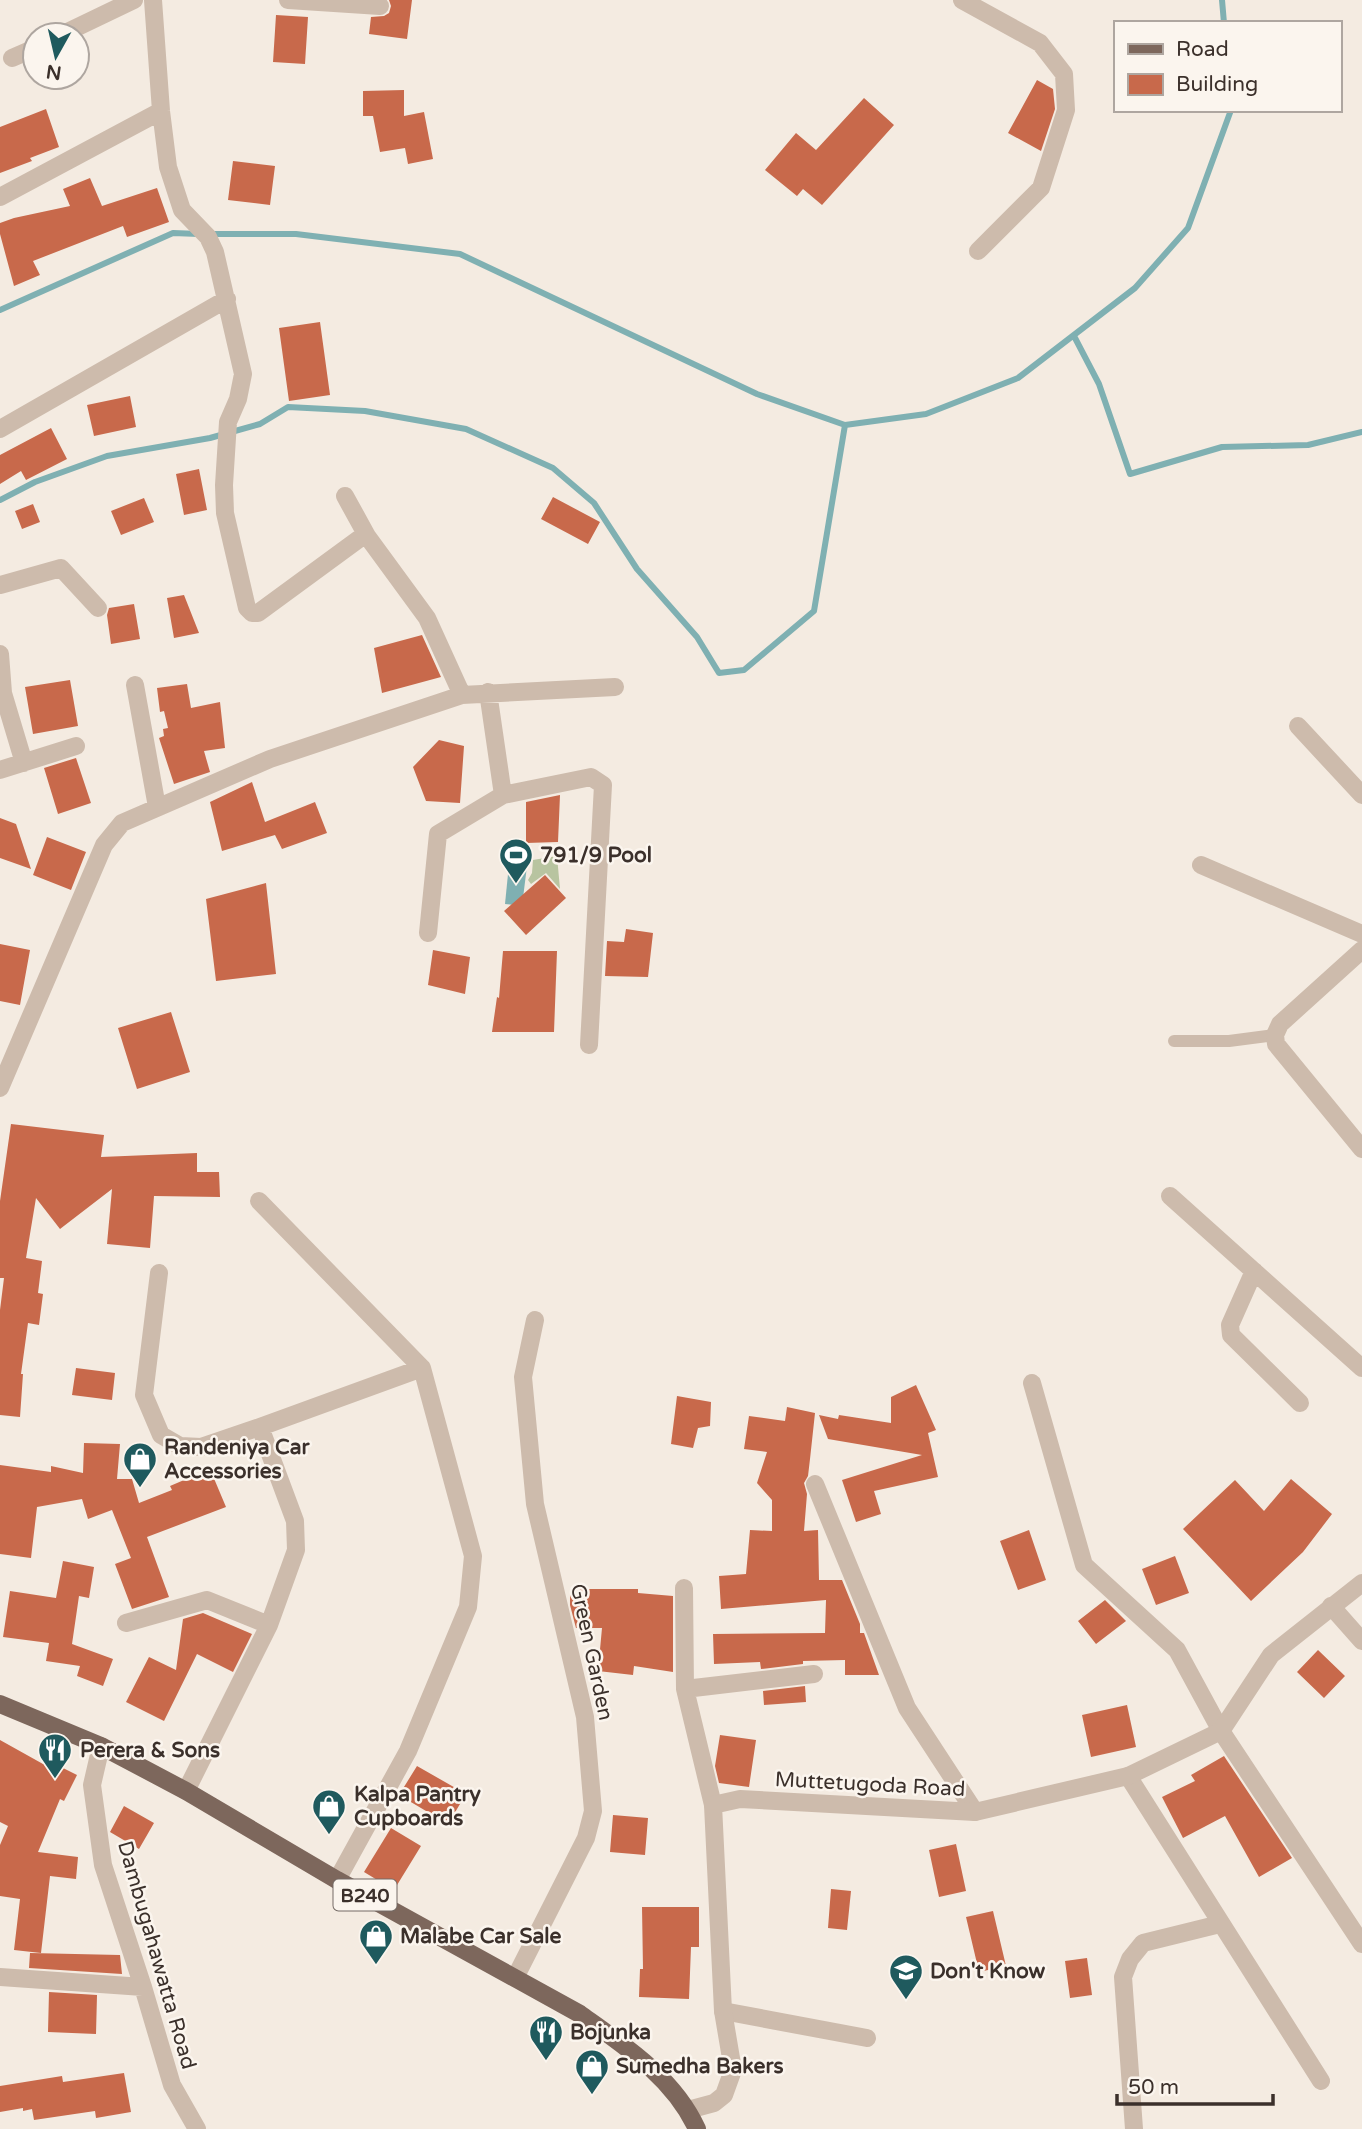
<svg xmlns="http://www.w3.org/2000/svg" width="1362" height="2129" viewBox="0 0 1362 2129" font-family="'Varela Round',sans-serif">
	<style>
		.green { fill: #b8c4a0 }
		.water { fill: #7fb0b2 }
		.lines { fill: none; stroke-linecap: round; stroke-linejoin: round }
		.stream { stroke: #7fb0b2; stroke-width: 6 }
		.building { fill: #c8694b }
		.service { stroke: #cdbbac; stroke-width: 12 }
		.minor { stroke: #cdbbac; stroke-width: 18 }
		.tertiary { stroke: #cdbbac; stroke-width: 18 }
		.primary { stroke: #7d675c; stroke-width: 18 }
		.labels { text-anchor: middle; stroke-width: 5; stroke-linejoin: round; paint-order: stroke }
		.shield { fill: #fbf5ee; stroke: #756b66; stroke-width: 2 }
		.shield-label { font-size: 19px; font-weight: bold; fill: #3b302b }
		.poi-label { font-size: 21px; font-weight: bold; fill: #3b302b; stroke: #fbf5ee; text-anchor: start }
		.street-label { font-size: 21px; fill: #3b302b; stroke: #fbf5ee }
	</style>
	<rect width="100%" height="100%" fill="#f4ebe1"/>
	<path class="green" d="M 557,856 L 560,889 L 546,873 L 531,884 L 528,880 L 532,873 L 533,860 Z"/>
	<path class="water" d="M 509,864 L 527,866 L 522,906 L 505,904 Z"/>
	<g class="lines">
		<path class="stream" d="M 1222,0 L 1224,23
			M 210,234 L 296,234 L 460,254 L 757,394 L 845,425 L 926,414 L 1018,378 L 1135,288 L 1188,228 L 1231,110
			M 0,310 L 173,233 L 199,234
			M 1074,336 L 1099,384 L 1130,474 L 1222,447 L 1308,445 L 1362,432
			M 0,500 L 35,482 L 107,456 L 210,438 L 260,424 L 288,407 L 365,411 L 466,429 L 553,468 L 594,503 L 637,569 L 697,637 L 719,673 L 744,670 L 814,611 L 845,425"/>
	</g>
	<path class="building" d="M 389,0 L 412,0 L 407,39 L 369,34 L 371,17 L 384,16 L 389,13 L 391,6 Z
		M 276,15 L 308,17 L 305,64 L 273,62 Z
		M 1037,80 L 1053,89 L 1055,109 L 1041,151 L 1008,133 Z
		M 404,90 L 404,116 L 424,112 L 433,159 L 408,164 L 405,148 L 380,152 L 373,116 L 363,116 L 363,91 Z
		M 864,98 L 894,125 L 822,205 L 803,189 L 797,196 L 765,170 L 796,133 L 816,150 Z
		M 46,109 L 59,147 L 30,158 L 32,161 L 0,173 L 0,127 Z
		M 233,161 L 275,166 L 270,205 L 228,200 Z
		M 90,178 L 102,206 L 157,188 L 169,222 L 127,237 L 123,226 L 33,261 L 40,275 L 14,286 L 0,234 L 0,223 L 14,218 L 70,206 L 63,189 Z
		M 320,322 L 330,395 L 289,401 L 279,328 Z
		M 130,396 L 136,427 L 94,436 L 87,405 Z
		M 51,428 L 67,459 L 26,480 L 21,471 L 0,484 L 0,455 Z
		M 199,469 L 207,510 L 184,515 L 176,474 Z
		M 553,497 L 600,522 L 588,544 L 541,519 Z
		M 144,498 L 154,522 L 121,535 L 111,511 Z
		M 33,504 L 40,522 L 22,529 L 15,511 Z
		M 184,595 L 199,633 L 174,638 L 167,598 Z
		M 134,604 L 140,639 L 111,644 L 107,615 L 109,608 Z
		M 422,635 L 441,677 L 382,693 L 374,648 Z
		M 70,680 L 78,726 L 33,734 L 25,687 Z
		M 187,684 L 191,708 L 220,702 L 225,748 L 204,751 L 210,772 L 174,784 L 159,738 L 164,736 L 163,729 L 168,728 L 164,711 L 160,712 L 157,688 Z
		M 439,740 L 464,746 L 460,803 L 426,801 L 413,767 Z
		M 76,758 L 91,803 L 58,814 L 44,768 Z
		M 252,782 L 265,822 L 315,802 L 327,833 L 282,849 L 275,835 L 222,851 L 210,802 Z
		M 560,795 L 558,842 L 526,843 L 526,802 Z
		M 0,818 L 16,824 L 31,869 L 0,858 Z
		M 47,837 L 86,852 L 71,890 L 33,875 Z
		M 545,875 L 566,898 L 526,935 L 504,911 Z
		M 266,883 L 276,974 L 216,981 L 206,899 Z
		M 626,929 L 653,933 L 648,977 L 605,976 L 607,941 L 624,942 Z
		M 0,944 L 30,950 L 20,1005 L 0,1001 Z
		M 433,950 L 470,957 L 465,994 L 428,985 Z
		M 503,951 L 557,951 L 554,1032 L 492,1032 L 497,997 L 499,998 Z
		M 171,1012 L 190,1072 L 137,1089 L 118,1028 Z
		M 11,1124 L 104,1135 L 101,1157 L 197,1153 L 197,1172 L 219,1172 L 220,1197 L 154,1196 L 150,1248 L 107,1244 L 112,1189 L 60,1229 L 36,1198 L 26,1258 L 42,1261 L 38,1293 L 43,1294 L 39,1325 L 28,1323 L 21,1374 L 23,1374 L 20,1417 L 0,1415 L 0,1310 L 4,1278 L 0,1278 L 0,1201 Z
		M 76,1368 L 115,1373 L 112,1400 L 72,1395 Z
		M 916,1385 L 936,1430 L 928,1433 L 938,1477 L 874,1491 L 881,1514 L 856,1522 L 842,1480 L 922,1455 L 828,1439 L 819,1415 L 838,1419 L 839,1415 L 891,1423 L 891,1397 Z
		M 677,1396 L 711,1402 L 710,1426 L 698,1428 L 693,1448 L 671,1444 Z
		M 787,1407 L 815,1413 L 810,1459 L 808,1476 L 804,1483 L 807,1494 L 804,1531 L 818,1530 L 819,1580 L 842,1580 L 860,1624 L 860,1633 L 864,1633 L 879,1675 L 845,1675 L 845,1660 L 803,1661 L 803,1664 L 761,1669 L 760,1662 L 714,1664 L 713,1634 L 825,1633 L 826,1600 L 721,1609 L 719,1576 L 746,1574 L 750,1530 L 772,1531 L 772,1500 L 757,1483 L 767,1452 L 744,1449 L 749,1416 L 785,1421 Z
		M 84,1443 L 120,1444 L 117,1479 L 132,1479 L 139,1503 L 172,1490 L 170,1486 L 210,1469 L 226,1507 L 147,1537 L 169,1597 L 132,1609 L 115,1564 L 131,1558 L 112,1510 L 88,1519 L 82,1499 L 37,1507 L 31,1558 L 0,1554 L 0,1465 L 51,1472 L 51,1466 L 83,1473 Z
		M 1291,1479 L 1332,1514 L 1303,1552 L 1251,1601 L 1183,1529 L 1235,1480 L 1264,1511 Z
		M 1029,1530 L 1046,1580 L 1018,1590 L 1000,1541 Z
		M 1175,1556 L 1189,1593 L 1156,1605 L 1142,1569 Z
		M 63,1561 L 94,1567 L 89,1598 L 79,1596 L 72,1644 L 113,1659 L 103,1686 L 77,1676 L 80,1666 L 46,1661 L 49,1643 L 3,1637 L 10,1591 L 56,1598 Z
		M 570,1589 L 638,1589 L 638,1593 L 673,1596 L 673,1672 L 634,1666 L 633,1675 L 598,1671 L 602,1628 L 576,1628 L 570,1605 Z
		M 1105,1600 L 1126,1621 L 1096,1644 L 1078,1621 Z
		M 203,1613 L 252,1634 L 233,1672 L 197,1654 L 164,1721 L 126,1702 L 149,1657 L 176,1670 L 183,1619 Z
		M 1318,1650 L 1345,1676 L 1324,1698 L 1297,1672 Z
		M 805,1686 L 806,1702 L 764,1705 L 763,1691 Z
		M 1127,1705 L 1136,1747 L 1091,1757 L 1082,1715 Z
		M 720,1735 L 756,1740 L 749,1787 L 719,1783 L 715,1766 Z
		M 0,1740 L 43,1764 L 45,1759 L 77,1775 L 64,1801 L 60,1799 L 38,1852 L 78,1857 L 76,1879 L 50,1876 L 41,1953 L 14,1950 L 20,1899 L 0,1896 L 0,1845 L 8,1826 L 0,1822 Z
		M 1224,1756 L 1292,1858 L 1259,1877 L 1225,1816 L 1183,1838 L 1162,1797 L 1195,1781 L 1191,1775 Z
		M 417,1766 L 466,1794 L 448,1824 L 399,1795 Z
		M 124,1806 L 154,1823 L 139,1849 L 110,1832 Z
		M 613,1815 L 648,1818 L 645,1855 L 610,1852 Z
		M 391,1828 L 421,1846 L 394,1890 L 364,1872 Z
		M 956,1844 L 966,1891 L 939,1897 L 929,1850 Z
		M 831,1889 L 851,1891 L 847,1930 L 828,1928 Z
		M 642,1907 L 699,1907 L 699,1947 L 691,1947 L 689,1999 L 639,1997 L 640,1969 L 643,1969 Z
		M 993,1911 L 1006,1966 L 979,1972 L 966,1917 Z
		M 30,1953 L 120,1955 L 122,1974 L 29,1968 Z
		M 1087,1958 L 1092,1995 L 1070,1998 L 1065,1961 Z
		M 49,1992 L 97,1995 L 96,2034 L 48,2032 Z
		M 124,2073 L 131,2112 L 96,2118 L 95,2111 L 34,2120 L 32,2109 L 23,2111 L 23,2108 L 0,2112 L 0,2086 L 62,2076 L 63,2082 Z"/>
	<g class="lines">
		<path class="service" d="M 1174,1041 L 1229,1041 L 1275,1035"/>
		<path class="minor" d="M 153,0 L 161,111 L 168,167 L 182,210 L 208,237 L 215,252 L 243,374 L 238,399 L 228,422 L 224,485 L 225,513 L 247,608 L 252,613 L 258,613 L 363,536 L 367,536 L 427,618 L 462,695
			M 288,0 L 380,6
			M 962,0 L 1040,43 L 1064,74 L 1066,110 L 1041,188 L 978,251
			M 61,35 L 134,0
			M 12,58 L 35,48
			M 0,197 L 161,111
			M 0,429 L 227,299
			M 345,496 L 367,536
			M 0,585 L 61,568 L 98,608
			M 0,654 L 3,693 L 24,763
			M 135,685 L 157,807
			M 488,692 L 503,795 L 591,777 L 603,785 L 589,1045
			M 1298,726 L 1362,795
			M 0,770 L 76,746
			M 1201,865 L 1362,934
			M 428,933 L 438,834 L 503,795
			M 1362,950 L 1280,1024 L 1275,1035 L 1276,1044 L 1362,1149
			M 0,1088 L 104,845 L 122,823 L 270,759 L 462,695 L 615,687
			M 1170,1196 L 1362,1368
			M 259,1201 L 422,1368 L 473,1556 L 468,1607 L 408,1751 L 337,1880
			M 1254,1271 L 1230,1325 L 1231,1335 L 1300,1403
			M 159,1273 L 144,1395 L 161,1435 L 180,1446 L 201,1447 L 260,1427
			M 1032,1383 L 1084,1565 L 1177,1650 L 1221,1731 L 1362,1944
			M 815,1484 L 907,1708 L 975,1812
			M 684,1588 L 685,1689 L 713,1805
			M 1331,1606 L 1362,1641
			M 126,1623 L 207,1600 L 269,1625
			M 685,1689 L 814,1674
			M 101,1746 L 92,1785 L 103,1865 L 143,1987 L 172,2085 L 197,2129
			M 1128,1776 L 1321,2081
			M 186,1791 L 269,1625 L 296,1550 L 295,1521 L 260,1427 L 422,1368
			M 0,1977 L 143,1987
			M 515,1978 L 586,1838 L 593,1811 L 585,1717 L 535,1504 L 523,1377 L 535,1320
			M 723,2011 L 867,2038
			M 1134,2129 L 1123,1977 L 1130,1959 L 1143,1943 L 1220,1924"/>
		<path class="tertiary" d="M 688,2110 L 714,2103 L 724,2095 L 733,2070 L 723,2011 L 713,1805 L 740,1799 L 975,1812 L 1128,1776 L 1221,1731 L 1271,1655 L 1362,1583"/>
		<path class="primary" d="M 0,1704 L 101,1746 L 186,1791 L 337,1880 L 580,2014 C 625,2046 674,2078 697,2129"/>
	</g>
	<defs>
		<g id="stadium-pin" transform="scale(1.75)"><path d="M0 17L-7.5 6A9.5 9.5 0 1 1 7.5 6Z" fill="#1f5a5e" stroke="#fbf5ee"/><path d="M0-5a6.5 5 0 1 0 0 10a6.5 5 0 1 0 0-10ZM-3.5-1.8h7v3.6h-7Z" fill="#fff"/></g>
		<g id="shop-pin" transform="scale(1.75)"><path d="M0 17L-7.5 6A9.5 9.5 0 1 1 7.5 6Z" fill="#1f5a5e" stroke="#fbf5ee"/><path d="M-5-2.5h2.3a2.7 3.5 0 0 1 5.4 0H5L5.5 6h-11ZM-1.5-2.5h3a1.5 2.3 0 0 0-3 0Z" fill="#fff"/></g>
		<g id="restaurant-pin" transform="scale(1.75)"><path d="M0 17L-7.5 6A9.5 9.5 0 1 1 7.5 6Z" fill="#1f5a5e" stroke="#fbf5ee"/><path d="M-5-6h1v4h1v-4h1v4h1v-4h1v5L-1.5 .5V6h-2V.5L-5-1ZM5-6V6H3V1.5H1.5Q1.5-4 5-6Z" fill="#fff"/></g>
		<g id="school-pin" transform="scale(1.75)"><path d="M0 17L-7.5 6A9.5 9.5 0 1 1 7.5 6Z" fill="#1f5a5e" stroke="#fbf5ee"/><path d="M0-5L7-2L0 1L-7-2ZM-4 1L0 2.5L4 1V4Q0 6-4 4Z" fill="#fff"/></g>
	</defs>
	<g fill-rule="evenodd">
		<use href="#stadium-pin" x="516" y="855"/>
		<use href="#shop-pin" x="140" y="1459"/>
		<use href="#restaurant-pin" x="55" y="1750"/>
		<use href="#shop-pin" x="329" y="1806"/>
		<use href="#shop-pin" x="376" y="1936"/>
		<use href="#school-pin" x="906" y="1971"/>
		<use href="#restaurant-pin" x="546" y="2032"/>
		<use href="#shop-pin" x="592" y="2066"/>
	</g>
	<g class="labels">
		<rect class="shield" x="333.5" y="1879.5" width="63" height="31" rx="5"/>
		<g class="shield-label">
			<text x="365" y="1902">B240</text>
		</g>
		<g class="poi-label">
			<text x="540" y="862">791/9 Pool</text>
			<text x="164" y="1454">Randeniya Car<tspan x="164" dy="24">Accessories</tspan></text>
			<text x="80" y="1757">Perera &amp; Sons</text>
			<text x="354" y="1801">Kalpa Pantry<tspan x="354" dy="24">Cupboards</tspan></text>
			<text x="400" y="1943">Malabe Car Sale</text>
			<text x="930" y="1978">Don't Know</text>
			<text x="570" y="2039">Bojunka</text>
			<text x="616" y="2073">Sumedha Bakers</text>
		</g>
		<g class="street-label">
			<text transform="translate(592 1652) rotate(78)" y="7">Green Garden</text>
			<text transform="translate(870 1784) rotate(3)" y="7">Muttetugoda Road</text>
			<text transform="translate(157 1955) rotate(74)" y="7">Dambugahawatta Road</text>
		</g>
	</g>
	<rect x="1114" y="21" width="228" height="91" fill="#fbf5ee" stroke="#aea6a0" stroke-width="2"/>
	<rect x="1128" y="44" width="35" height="10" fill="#7d675c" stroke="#aea6a0" stroke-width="2"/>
	<text x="1176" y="56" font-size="21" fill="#3b302b">Road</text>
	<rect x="1128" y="74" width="35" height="21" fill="#c8694b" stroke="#aea6a0" stroke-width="2"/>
	<text x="1176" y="91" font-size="21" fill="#3b302b">Building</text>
	<g transform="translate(56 56) rotate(188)"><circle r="33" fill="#fbf5ee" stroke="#aea6a0" stroke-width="2"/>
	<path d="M0-5L12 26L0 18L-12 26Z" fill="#1f5a5e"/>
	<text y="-10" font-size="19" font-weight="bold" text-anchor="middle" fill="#3b302b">N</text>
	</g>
	<path d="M1117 2094v10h156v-10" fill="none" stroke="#3b302b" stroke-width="3.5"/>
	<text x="1128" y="2094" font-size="21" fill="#3b302b" stroke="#fbf5ee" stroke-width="5" paint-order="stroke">50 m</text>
</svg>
